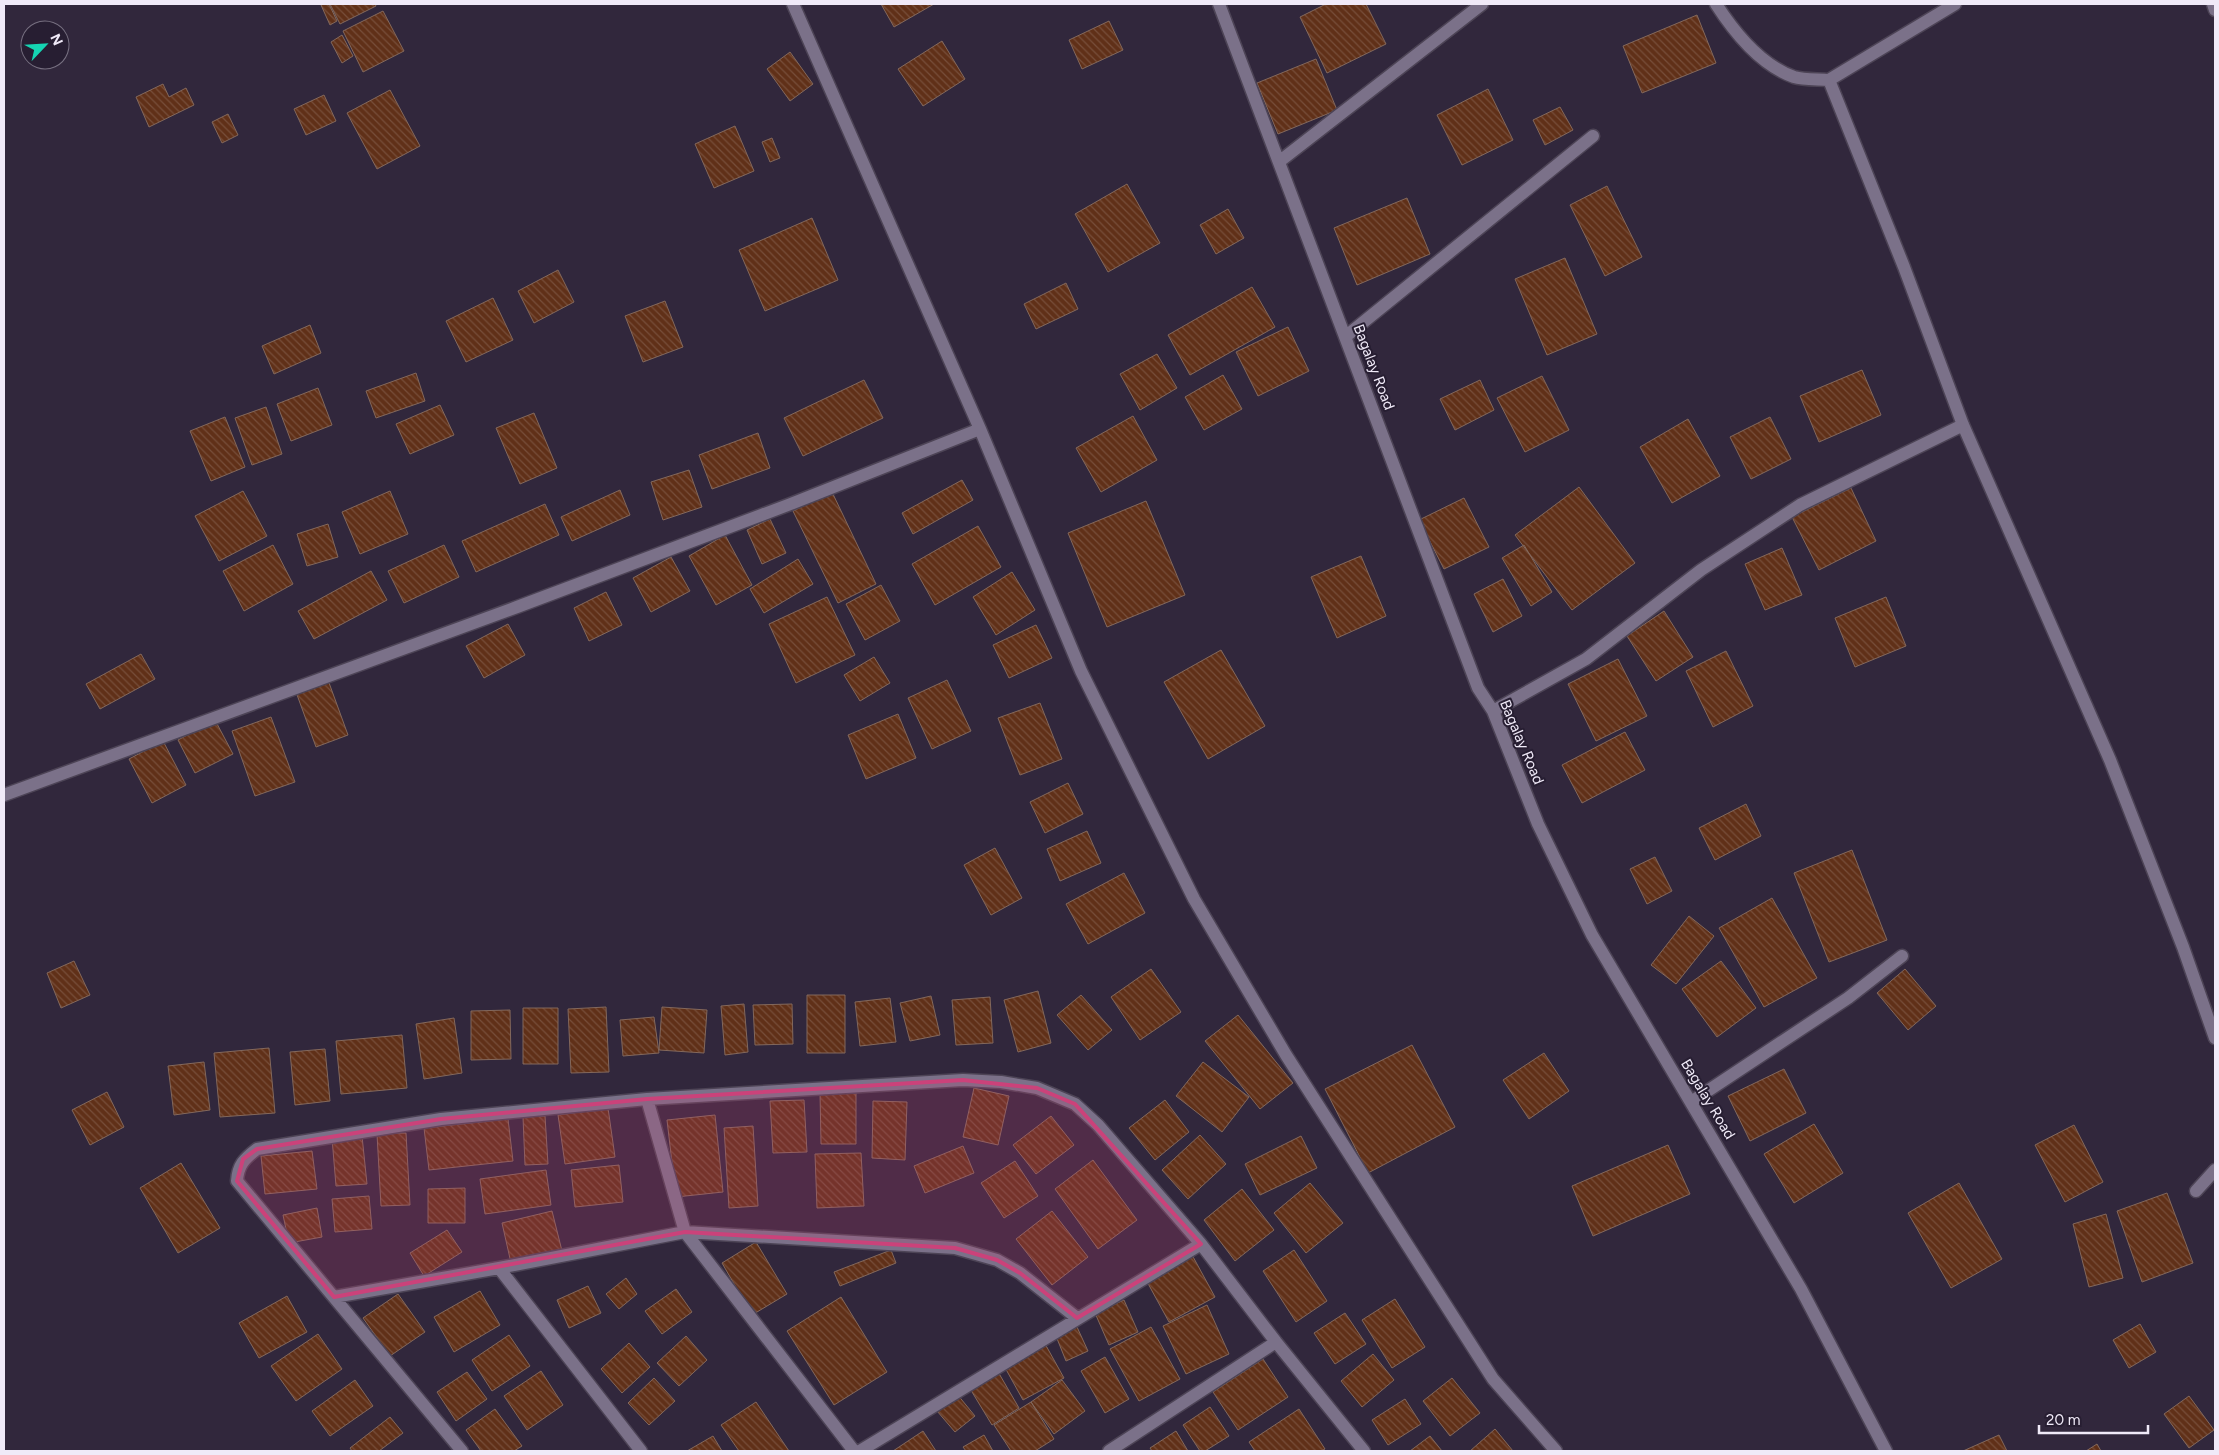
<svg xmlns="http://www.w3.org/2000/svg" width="2219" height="1455" viewBox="0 0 2219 1455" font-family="Figtree,sans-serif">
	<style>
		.building { fill: url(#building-back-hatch); stroke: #83685c }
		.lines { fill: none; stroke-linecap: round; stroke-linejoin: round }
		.minor-casing { stroke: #4d4456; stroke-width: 15 }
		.minor { stroke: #7b7189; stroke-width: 12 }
		.marked { fill: #cb427a; fill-opacity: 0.2; stroke: #cb427a; stroke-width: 4; stroke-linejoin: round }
		.labels { text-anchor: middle; stroke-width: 4; stroke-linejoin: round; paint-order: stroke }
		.street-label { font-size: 15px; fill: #f0eaf8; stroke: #271e32 }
	</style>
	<defs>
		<pattern id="building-back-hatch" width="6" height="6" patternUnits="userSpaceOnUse" patternTransform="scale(1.25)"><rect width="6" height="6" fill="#603018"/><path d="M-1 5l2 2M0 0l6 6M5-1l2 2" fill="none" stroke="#774e3a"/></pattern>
	</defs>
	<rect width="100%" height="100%" fill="#31273c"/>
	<path class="building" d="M 324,4 L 329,4 L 337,21 L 330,25 L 321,5 Z
		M 330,4 L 375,4 L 376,6 L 340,24 Z
		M 881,4 L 934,4 L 894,27 Z
		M 1326,4 L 1366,4 L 1386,44 L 1327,73 L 1300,17 Z
		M 383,11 L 404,51 L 363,72 L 343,31 Z
		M 1697,15 L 1716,63 L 1642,93 L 1623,46 Z
		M 1109,21 L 1123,50 L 1082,69 L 1069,40 Z
		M 342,35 L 353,56 L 342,63 L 331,42 Z
		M 942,41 L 965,79 L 923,106 L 898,69 Z
		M 790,52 L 813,84 L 790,101 L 767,69 Z
		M 1316,59 L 1337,110 L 1278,134 L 1257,83 Z
		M 163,84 L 169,97 L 186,88 L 194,105 L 149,127 L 136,97 Z
		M 1488,89 L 1513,140 L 1462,165 L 1437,115 Z
		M 390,90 L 420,146 L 377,169 L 347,113 Z
		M 324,95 L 336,121 L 306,135 L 294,109 Z
		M 1560,107 L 1573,130 L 1545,145 L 1533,120 Z
		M 228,114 L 238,135 L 222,143 L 212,122 Z
		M 735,126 L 754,171 L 714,188 L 695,144 Z
		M 772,138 L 780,158 L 770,162 L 762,142 Z
		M 1127,184 L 1160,243 L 1108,272 L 1075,214 Z
		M 1607,186 L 1642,257 L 1605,276 L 1570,205 Z
		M 1407,198 L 1430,254 L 1357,285 L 1334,228 Z
		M 1228,209 L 1244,238 L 1216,254 L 1200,225 Z
		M 812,218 L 838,280 L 765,311 L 739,250 Z
		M 1565,258 L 1597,334 L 1547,355 L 1515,279 Z
		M 558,270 L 574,302 L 534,323 L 518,291 Z
		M 1066,283 L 1078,309 L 1036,329 L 1024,304 Z
		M 1252,287 L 1275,327 L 1190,375 L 1168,335 Z
		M 493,298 L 513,340 L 466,362 L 446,321 Z
		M 665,301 L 683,347 L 643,362 L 625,316 Z
		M 310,325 L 321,353 L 274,374 L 262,346 Z
		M 1288,327 L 1309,371 L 1258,396 L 1236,352 Z
		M 1157,354 L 1177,388 L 1140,410 L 1120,374 Z
		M 1862,370 L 1881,415 L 1819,442 L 1800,396 Z
		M 416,373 L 425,401 L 376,418 L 366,391 Z
		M 1223,375 L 1242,409 L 1204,430 L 1185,397 Z
		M 1542,376 L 1569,430 L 1525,452 L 1497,398 Z
		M 864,380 L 883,418 L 803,456 L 784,418 Z
		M 1480,380 L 1494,410 L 1455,430 L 1440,399 Z
		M 318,388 L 332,425 L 291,441 L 277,404 Z
		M 440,405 L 454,435 L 410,454 L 396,424 Z
		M 266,407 L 282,454 L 252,465 L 235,418 Z
		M 534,413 L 557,468 L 520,484 L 496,428 Z
		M 1133,416 L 1157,460 L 1101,492 L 1076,448 Z
		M 225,417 L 245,467 L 211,481 L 190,431 Z
		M 1770,417 L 1791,459 L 1751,479 L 1730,437 Z
		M 1688,419 L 1720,476 L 1672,503 L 1640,447 Z
		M 758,433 L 770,468 L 712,489 L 699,455 Z
		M 689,470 L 702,507 L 663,520 L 651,482 Z
		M 962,480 L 973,500 L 913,534 L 902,513 Z
		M 1579,487 L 1635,563 L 1572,610 L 1515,535 Z
		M 1851,488 L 1876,541 L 1819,570 L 1792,517 Z
		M 620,490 L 630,515 L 572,541 L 561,517 Z
		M 243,491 L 267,536 L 219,561 L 195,516 Z
		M 390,491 L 408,534 L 360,554 L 342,512 Z
		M 832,492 L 876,584 L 838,603 L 793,511 Z
		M 1464,498 L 1489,547 L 1444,569 L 1419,520 Z
		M 1146,501 L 1185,595 L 1107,627 L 1068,533 Z
		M 545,504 L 559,535 L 476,572 L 462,541 Z
		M 770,519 L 786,553 L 762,564 L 747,530 Z
		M 328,524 L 338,557 L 307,566 L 297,534 Z
		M 978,526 L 1001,567 L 935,605 L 912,564 Z
		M 725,535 L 752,585 L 716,605 L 689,556 Z
		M 273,545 L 293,584 L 244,611 L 223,571 Z
		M 444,545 L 459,577 L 404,603 L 388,571 Z
		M 1524,545 L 1552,592 L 1531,606 L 1502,558 Z
		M 1782,548 L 1802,595 L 1765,610 L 1745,564 Z
		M 1361,556 L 1386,616 L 1337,638 L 1311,577 Z
		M 671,557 L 690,591 L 651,612 L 633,578 Z
		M 798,559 L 813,584 L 764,613 L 750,589 Z
		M 371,571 L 387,600 L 314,639 L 298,611 Z
		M 1012,572 L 1035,610 L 996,635 L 973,597 Z
		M 1503,579 L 1522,616 L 1493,632 L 1474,594 Z
		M 881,585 L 900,621 L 865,640 L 846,604 Z
		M 606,592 L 622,625 L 589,641 L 574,608 Z
		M 827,597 L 855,655 L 796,683 L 769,624 Z
		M 1886,597 L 1906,646 L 1855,667 L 1835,618 Z
		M 1664,611 L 1693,657 L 1656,681 L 1627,636 Z
		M 508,624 L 525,655 L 484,678 L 466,646 Z
		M 1036,625 L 1052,658 L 1009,678 L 993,645 Z
		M 1221,650 L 1265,726 L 1208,759 L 1164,682 Z
		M 1726,651 L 1753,706 L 1713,727 L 1686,671 Z
		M 141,654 L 155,679 L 100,709 L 86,684 Z
		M 874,657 L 890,683 L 860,701 L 844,675 Z
		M 1618,659 L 1647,716 L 1596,741 L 1568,684 Z
		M 328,680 L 348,735 L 316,747 L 296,692 Z
		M 947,680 L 971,731 L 932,749 L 908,698 Z
		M 1040,703 L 1062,759 L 1020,775 L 998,718 Z
		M 898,714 L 916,758 L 866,779 L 848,735 Z
		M 271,717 L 295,782 L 255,796 L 232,731 Z
		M 215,720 L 233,754 L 195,773 L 178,740 Z
		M 1625,732 L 1645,770 L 1582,803 L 1562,765 Z
		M 163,741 L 186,785 L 152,803 L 129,759 Z
		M 1068,783 L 1083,814 L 1045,833 L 1030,802 Z
		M 1746,804 L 1761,836 L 1715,860 L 1699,828 Z
		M 1087,831 L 1101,863 L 1060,881 L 1047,849 Z
		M 995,848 L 1022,898 L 991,915 L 964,865 Z
		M 1852,850 L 1887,940 L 1829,962 L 1794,873 Z
		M 1655,857 L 1672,891 L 1647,904 L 1630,869 Z
		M 1124,873 L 1145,913 L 1088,944 L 1066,904 Z
		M 1772,898 L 1817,978 L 1764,1007 L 1719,928 Z
		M 1689,916 L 1714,936 L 1676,984 L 1651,965 Z
		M 74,961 L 90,995 L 61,1008 L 47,973 Z
		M 1721,961 L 1756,1008 L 1717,1037 L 1682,989 Z
		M 1151,969 L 1181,1012 L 1140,1040 L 1111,997 Z
		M 1905,969 L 1936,1006 L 1908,1030 L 1877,993 Z
		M 1038,991 L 1051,1043 L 1018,1052 L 1004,1000 Z
		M 807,995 L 845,995 L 845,1053 L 807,1053 Z
		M 1081,995 L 1112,1030 L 1088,1050 L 1057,1015 Z
		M 931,996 L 940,1035 L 910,1041 L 900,1003 Z
		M 990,997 L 993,1043 L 956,1045 L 952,1000 Z
		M 890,998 L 896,1042 L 860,1046 L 855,1002 Z
		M 744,1004 L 748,1052 L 725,1055 L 721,1006 Z
		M 792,1004 L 793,1044 L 755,1045 L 753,1005 Z
		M 606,1007 L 609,1072 L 571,1073 L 568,1009 Z
		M 662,1007 L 707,1010 L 704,1053 L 659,1050 Z
		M 523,1008 L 558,1008 L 558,1064 L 523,1064 Z
		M 510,1010 L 511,1059 L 471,1060 L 471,1011 Z
		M 1238,1015 L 1293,1083 L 1260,1109 L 1205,1041 Z
		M 654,1017 L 659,1053 L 623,1056 L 620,1020 Z
		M 454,1018 L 462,1073 L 424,1079 L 416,1024 Z
		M 402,1035 L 407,1088 L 341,1094 L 336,1041 Z
		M 1412,1045 L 1455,1127 L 1368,1173 L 1325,1089 Z
		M 269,1048 L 275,1113 L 220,1117 L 214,1053 Z
		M 325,1049 L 330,1101 L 295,1105 L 290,1052 Z
		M 1544,1053 L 1569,1091 L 1529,1119 L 1503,1080 Z
		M 204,1062 L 210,1110 L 174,1115 L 168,1066 Z
		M 1203,1062 L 1249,1097 L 1222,1132 L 1176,1096 Z
		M 1784,1069 L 1806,1113 L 1750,1141 L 1728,1096 Z
		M 974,1088 L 1009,1096 L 998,1145 L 963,1137 Z
		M 856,1091 L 856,1144 L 821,1144 L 820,1092 Z
		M 107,1092 L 124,1127 L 90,1145 L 72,1110 Z
		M 804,1100 L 807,1152 L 773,1153 L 770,1101 Z
		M 1165,1100 L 1189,1132 L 1155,1160 L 1129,1128 Z
		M 873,1101 L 907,1102 L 905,1160 L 872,1158 Z
		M 608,1108 L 615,1157 L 565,1164 L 558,1115 Z
		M 715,1115 L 723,1192 L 676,1197 L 667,1120 Z
		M 545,1116 L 548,1164 L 525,1165 L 523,1117 Z
		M 1051,1116 L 1074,1145 L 1036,1174 L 1013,1145 Z
		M 508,1119 L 513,1161 L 429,1170 L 424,1128 Z
		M 1814,1124 L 1843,1173 L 1794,1203 L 1764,1154 Z
		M 2074,1125 L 2103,1182 L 2065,1202 L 2035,1145 Z
		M 753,1126 L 758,1206 L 729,1208 L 724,1128 Z
		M 406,1133 L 410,1205 L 381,1206 L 377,1134 Z
		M 1200,1135 L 1226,1164 L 1188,1199 L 1162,1170 Z
		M 362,1136 L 367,1184 L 336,1186 L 332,1138 Z
		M 1301,1136 L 1317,1168 L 1260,1195 L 1245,1164 Z
		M 1668,1145 L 1690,1194 L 1593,1236 L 1572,1186 Z
		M 963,1146 L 974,1173 L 925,1193 L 914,1166 Z
		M 312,1151 L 317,1189 L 265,1194 L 261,1156 Z
		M 861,1153 L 864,1206 L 817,1208 L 815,1154 Z
		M 1093,1160 L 1137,1220 L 1098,1249 L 1055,1189 Z
		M 1015,1161 L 1038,1196 L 1004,1218 L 981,1183 Z
		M 181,1163 L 220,1228 L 178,1253 L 140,1188 Z
		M 619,1165 L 623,1202 L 575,1207 L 571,1170 Z
		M 546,1170 L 551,1205 L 485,1214 L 480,1179 Z
		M 1310,1183 L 1343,1223 L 1306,1253 L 1274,1213 Z
		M 1959,1183 L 2002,1259 L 1951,1288 L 1908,1213 Z
		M 465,1188 L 465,1223 L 428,1223 L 428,1189 Z
		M 1242,1189 L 1274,1230 L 1235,1261 L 1204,1220 Z
		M 2167,1193 L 2193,1263 L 2142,1282 L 2117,1211 Z
		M 369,1196 L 372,1229 L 335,1232 L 332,1199 Z
		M 317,1208 L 322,1237 L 289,1243 L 283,1215 Z
		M 552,1211 L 562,1251 L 511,1263 L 502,1223 Z
		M 1052,1211 L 1088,1257 L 1052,1285 L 1016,1239 Z
		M 2106,1214 L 2123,1278 L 2089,1287 L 2073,1224 Z
		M 447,1230 L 462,1252 L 424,1276 L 410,1253 Z
		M 756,1242 L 787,1294 L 752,1315 L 722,1263 Z
		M 891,1250 L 896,1263 L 840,1286 L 834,1272 Z
		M 1294,1250 L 1327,1301 L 1296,1322 L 1263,1271 Z
		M 1191,1253 L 1215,1297 L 1169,1322 L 1145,1278 Z
		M 626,1278 L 637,1294 L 619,1309 L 606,1294 Z
		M 588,1286 L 601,1313 L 569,1328 L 557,1300 Z
		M 676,1289 L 692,1312 L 662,1334 L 645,1311 Z
		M 480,1291 L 500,1325 L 454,1352 L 434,1317 Z
		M 398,1294 L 425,1332 L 390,1356 L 363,1318 Z
		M 287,1296 L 307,1332 L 259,1358 L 239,1323 Z
		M 841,1297 L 887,1372 L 834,1405 L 787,1331 Z
		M 1395,1299 L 1425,1347 L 1392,1368 L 1362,1320 Z
		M 1124,1300 L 1138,1332 L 1109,1345 L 1095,1313 Z
		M 1207,1305 L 1229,1354 L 1186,1374 L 1163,1326 Z
		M 1345,1313 L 1366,1344 L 1335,1364 L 1314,1333 Z
		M 2140,1324 L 2156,1352 L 2129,1368 L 2113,1340 Z
		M 1077,1327 L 1088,1351 L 1066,1361 L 1056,1336 Z
		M 1151,1327 L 1180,1379 L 1139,1401 L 1110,1349 Z
		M 318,1334 L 342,1369 L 296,1401 L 271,1366 Z
		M 509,1335 L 530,1366 L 492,1391 L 472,1360 Z
		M 686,1336 L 707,1360 L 679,1386 L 657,1363 Z
		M 1044,1342 L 1064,1378 L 1023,1400 L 1003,1364 Z
		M 629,1343 L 650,1367 L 622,1393 L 601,1369 Z
		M 1373,1354 L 1394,1380 L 1362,1407 L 1341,1381 Z
		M 1105,1357 L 1129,1399 L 1105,1413 L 1081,1371 Z
		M 1263,1359 L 1288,1397 L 1238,1430 L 1213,1392 Z
		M 997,1370 L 1019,1408 L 992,1425 L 969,1387 Z
		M 541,1371 L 563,1405 L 527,1430 L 504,1396 Z
		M 467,1372 L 487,1399 L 456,1421 L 437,1392 Z
		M 654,1378 L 675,1401 L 649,1425 L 628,1403 Z
		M 1452,1378 L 1480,1413 L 1450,1436 L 1423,1401 Z
		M 355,1380 L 373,1406 L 330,1436 L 312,1411 Z
		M 1062,1380 L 1085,1411 L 1054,1434 L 1031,1402 Z
		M 957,1394 L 975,1416 L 955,1432 L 937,1411 Z
		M 2189,1396 L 2214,1430 L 2189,1448 L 2164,1414 Z
		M 1405,1399 L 1421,1424 L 1388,1445 L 1372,1420 Z
		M 756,1402 L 789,1451 L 739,1451 L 721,1425 Z
		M 1031,1402 L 1054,1439 L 1035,1451 L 1011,1451 L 994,1425 Z
		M 1210,1407 L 1229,1436 L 1205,1451 L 1200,1451 L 1183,1425 Z
		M 495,1409 L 522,1446 L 514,1451 L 481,1451 L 466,1430 Z
		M 1299,1409 L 1325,1449 L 1321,1451 L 1255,1451 L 1249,1442 Z
		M 390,1417 L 403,1433 L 379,1451 L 352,1451 L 350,1448 Z
		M 1495,1429 L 1513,1451 L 1470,1451 Z
		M 923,1431 L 936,1451 L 893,1451 Z
		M 1176,1431 L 1188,1451 L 1152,1451 L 1150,1448 Z
		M 984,1435 L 993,1451 L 966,1451 L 963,1447 Z
		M 1999,1435 L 2007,1451 L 1963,1451 Z
		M 713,1436 L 722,1451 L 687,1451 Z
		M 1430,1436 L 1442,1451 L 1410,1451 Z
		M 2097,1444 L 2101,1451 L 2086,1451 Z"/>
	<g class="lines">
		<g class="minor-casing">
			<path id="minor" d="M 793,4 L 980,429 L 1081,671 L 1194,899 L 1286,1055 L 1493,1379 L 1556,1451
				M 1219,4 L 1478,688 L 1493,711 L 1538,824 L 1592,935 L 1801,1289 L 1886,1451
				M 1716,4 C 1734,32 1760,65 1794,77 C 1804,80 1818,79 1829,80 L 1904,267 L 1963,425 L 2110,760 L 2183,947 L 2215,1038
				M 2213,4 L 2215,10
				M 1829,80 L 1955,4
				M 1280,161 L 1482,4
				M 1345,337 L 1593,136
				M 1493,711 L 1586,659 L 1701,570 L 1800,505 L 1963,425
				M 4,795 L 517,607 L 788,505 L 980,429
				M 647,1099 L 685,1232 L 854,1451
				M 1691,1102 L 1848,998 L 1902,956
				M 2196,1191 L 2215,1170
				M 499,1268 L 641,1451
				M 334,1297 L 499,1268 L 685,1232 L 955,1248 L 997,1260 L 1020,1273 L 1077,1318
				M 462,1451 L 237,1181 C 238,1165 244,1159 257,1149 L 441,1119 L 647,1099 L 963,1080 L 1001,1082 L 1037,1088 L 1075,1104 L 1098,1125 L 1201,1244 L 1276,1342 L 1364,1451
				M 860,1451 L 1201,1244
				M 1109,1451 L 1276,1342"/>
		</g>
		<use href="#minor" class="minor"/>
	</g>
	<path class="marked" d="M 963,1080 L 1037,1088 L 1075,1104 L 1201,1244 L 1077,1318 L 1020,1273 L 997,1260 L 955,1248 L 685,1232 L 334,1297 L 237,1181 L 243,1159 L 257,1149 L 441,1119 L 647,1099 Z"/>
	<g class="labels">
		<g class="street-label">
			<text transform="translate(1374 367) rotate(69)" y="5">Bagalay Road</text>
			<text transform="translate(1522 742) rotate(67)" y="5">Bagalay Road</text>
			<text transform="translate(1708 1099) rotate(59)" y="5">Bagalay Road</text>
		</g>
	</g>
	<rect width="2219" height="1455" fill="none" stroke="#f0eaf8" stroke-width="10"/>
	<g transform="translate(45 45) rotate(65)"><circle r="24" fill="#271e32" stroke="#777081"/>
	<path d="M0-4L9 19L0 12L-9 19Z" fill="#15d5b3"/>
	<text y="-8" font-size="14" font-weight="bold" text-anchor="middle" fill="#f0eaf8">N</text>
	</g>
	<path d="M2039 1425v8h109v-8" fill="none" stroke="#f0eaf8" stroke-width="2.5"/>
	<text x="2046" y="1425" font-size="15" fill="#f0eaf8" stroke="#271e32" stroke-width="4" paint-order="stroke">20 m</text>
</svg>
